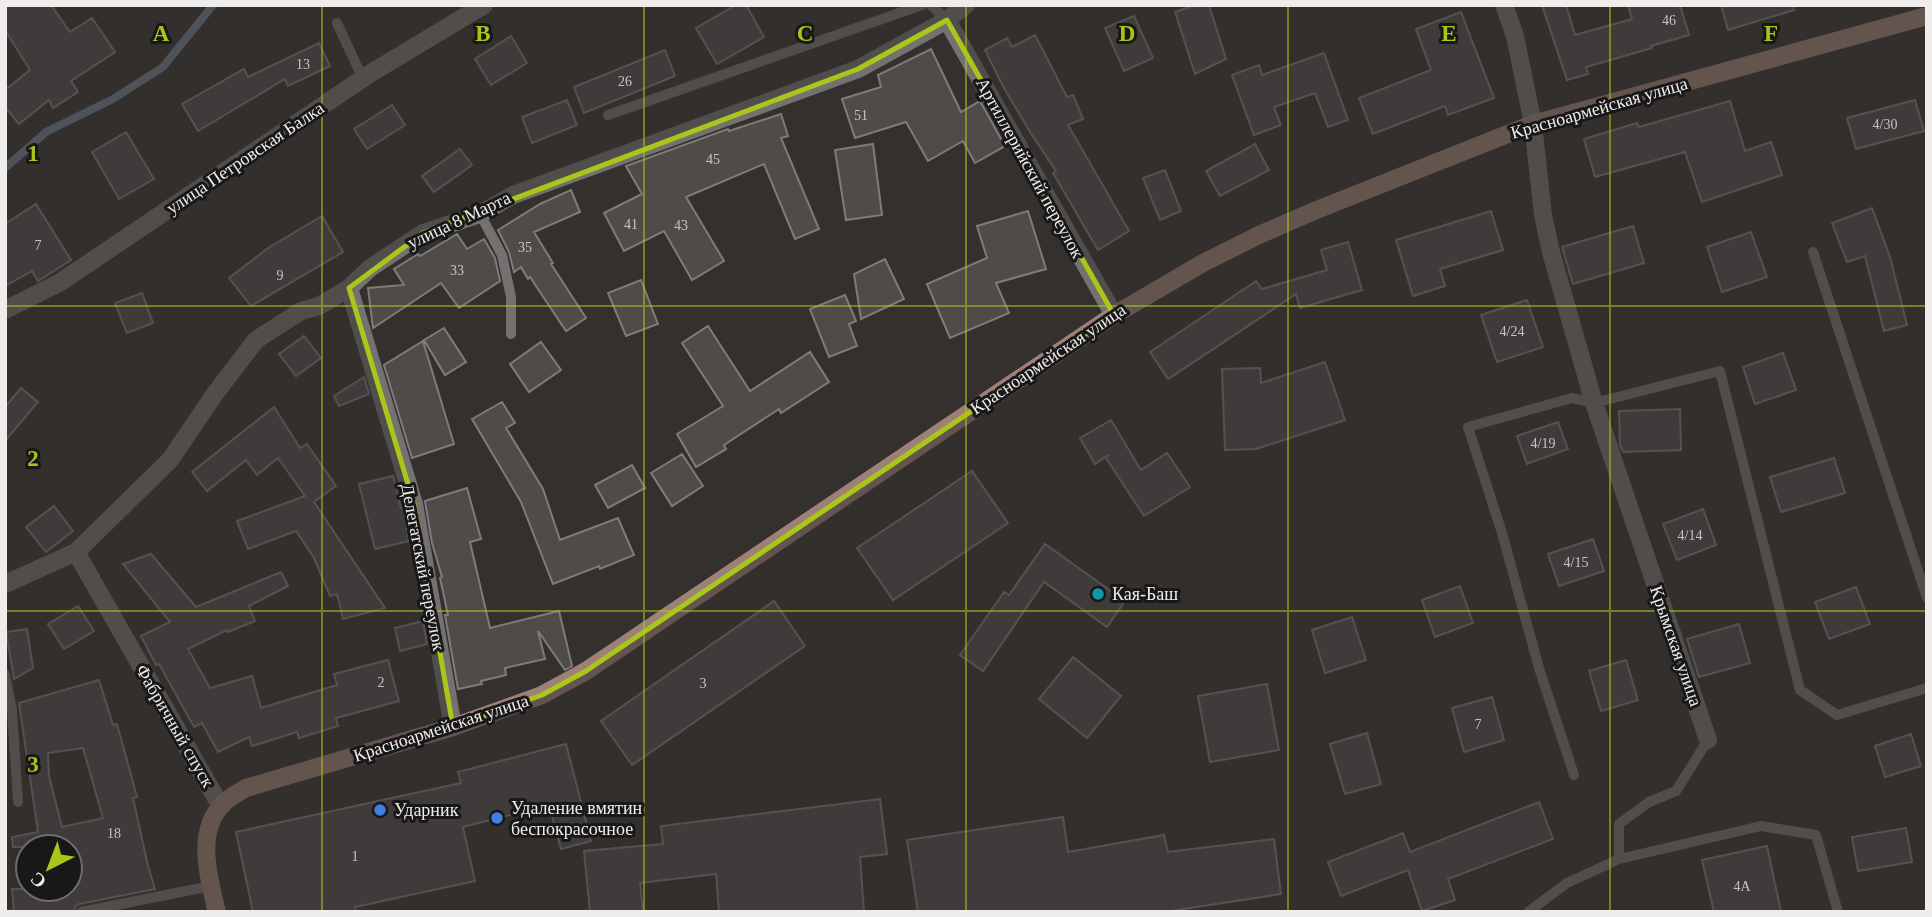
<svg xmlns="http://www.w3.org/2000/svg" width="1932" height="917" viewBox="0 0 1932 917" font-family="'Times New Roman',serif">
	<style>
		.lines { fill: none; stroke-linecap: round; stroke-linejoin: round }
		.stream { stroke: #707c8f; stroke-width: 8 }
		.building { fill: #4e4b49; stroke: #7f7b7a; stroke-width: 2; fill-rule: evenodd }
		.service { stroke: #757170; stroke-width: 10 }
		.minor { stroke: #757170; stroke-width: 18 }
		.secondary { stroke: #9e8077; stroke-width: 18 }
		.marked { fill: none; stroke: #a9c71a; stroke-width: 5; stroke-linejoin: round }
		.grid { fill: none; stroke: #a9c71a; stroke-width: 2; stroke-opacity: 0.55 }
		.culture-dot { fill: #0f9aa8; stroke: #191818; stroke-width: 2.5 }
		.shop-dot { fill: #3f7fe0; stroke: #191818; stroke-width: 2.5 }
		.labels { text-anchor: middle; stroke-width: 6; stroke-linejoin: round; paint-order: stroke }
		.number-label { font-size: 14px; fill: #c7c4c3 }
		.street-label { font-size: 18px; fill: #efedec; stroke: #191818 }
		.poi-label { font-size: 18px; fill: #efedec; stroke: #191818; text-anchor: start }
		.grid-label { font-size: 23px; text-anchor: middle; font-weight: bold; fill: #a9c71a; stroke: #191818; stroke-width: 6; stroke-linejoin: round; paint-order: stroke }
	</style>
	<rect width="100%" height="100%" fill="#33302e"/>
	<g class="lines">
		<path class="stream" d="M 5,168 L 46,132 L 113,99 L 163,67 L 213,5"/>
	</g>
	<path class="building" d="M 5,5 L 51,5 L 70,32 L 92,18 L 115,52 L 71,81 L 78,92 L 53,108 L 49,100 L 19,124 L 5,107 L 5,90 L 30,70 L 5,30 Z
		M 736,5 L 746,5 L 764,37 L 717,64 L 696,28 Z
		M 1196,5 L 1209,5 L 1226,59 L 1195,74 L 1175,12 Z
		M 1542,5 L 1566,5 L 1575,35 L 1632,19 L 1628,5 L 1680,5 L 1689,35 L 1651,46 L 1652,48 L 1586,67 L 1588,74 L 1567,80 Z
		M 1721,5 L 1793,5 L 1794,10 L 1728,30 Z
		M 1461,12 L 1494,98 L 1448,115 L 1445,106 L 1373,134 L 1359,98 L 1431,70 L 1416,29 Z
		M 1134,16 L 1153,58 L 1124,71 L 1105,28 Z
		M 1035,35 L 1067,97 L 1073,95 L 1083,119 L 1068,125 L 1129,231 L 1098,250 L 1053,173 L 1056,171 L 1030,132 L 1004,88 L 985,50 L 1007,38 L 1012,47 Z
		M 511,36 L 527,63 L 491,85 L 475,59 Z
		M 319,43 L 330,66 L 288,86 L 285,79 L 198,131 L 182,104 L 244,69 L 248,77 Z
		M 931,49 L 961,112 L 980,101 L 1005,146 L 975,163 L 963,141 L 928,161 L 906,122 L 855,138 L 842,99 L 881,87 L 878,75 Z
		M 665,50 L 675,76 L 584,113 L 574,87 Z
		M 1324,53 L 1348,120 L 1328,127 L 1315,93 L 1274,107 L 1281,125 L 1254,135 L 1232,75 L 1259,65 L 1262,75 Z
		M 567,100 L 577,125 L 532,143 L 522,117 Z
		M 1915,100 L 1924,131 L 1856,149 L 1847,118 Z
		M 1730,101 L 1745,151 L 1771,142 L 1782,175 L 1702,202 L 1685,152 L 1595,177 L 1584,139 L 1637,123 L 1639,127 Z
		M 392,105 L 405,125 L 367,149 L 354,129 Z
		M 781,114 L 788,136 L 781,138 L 819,229 L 795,239 L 764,164 L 686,197 L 724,261 L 692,280 L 664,231 L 624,251 L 604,213 L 642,194 L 626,166 L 728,129 L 729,131 Z
		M 126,132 L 154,179 L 119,199 L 92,152 Z
		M 873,144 L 882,215 L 846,220 L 835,150 Z
		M 1255,144 L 1269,170 L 1220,196 L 1206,171 Z
		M 460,149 L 472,165 L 434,192 L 422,176 Z
		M 1165,170 L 1181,211 L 1160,220 L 1143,178 Z
		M 571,190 L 580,212 L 534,232 L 553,263 L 551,264 L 586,318 L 566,331 L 530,277 L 528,279 L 521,267 L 514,272 L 509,252 L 498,230 L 540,204 Z
		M 36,204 L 71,260 L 38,281 L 32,271 L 5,286 L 5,224 Z
		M 1872,208 L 1890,257 L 1907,325 L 1884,331 L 1865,256 L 1847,262 L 1832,223 Z
		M 1028,211 L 1046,269 L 996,283 L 1009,313 L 950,338 L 927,284 L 987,258 L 977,226 Z
		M 1491,211 L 1503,250 L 1440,269 L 1445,286 L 1413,296 L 1396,240 Z
		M 322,216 L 343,252 L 251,306 L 229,278 L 268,248 Z
		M 1633,226 L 1644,263 L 1573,284 L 1562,247 Z
		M 1751,232 L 1767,277 L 1722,292 L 1707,247 Z
		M 457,234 L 467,249 L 484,239 L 495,258 L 500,281 L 459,308 L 441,283 L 373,328 L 368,288 L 404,285 L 394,269 L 418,254 L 420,256 Z
		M 1348,242 L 1362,290 L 1300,308 L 1296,294 L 1168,379 L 1150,352 L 1256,281 L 1262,289 L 1327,270 L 1321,250 Z
		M 885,259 L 904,299 L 861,319 L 854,274 Z
		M 641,280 L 658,324 L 626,336 L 608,293 Z
		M 142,293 L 153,323 L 127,333 L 115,303 Z
		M 845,295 L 856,321 L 849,324 L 857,346 L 829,357 L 810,309 Z
		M 1527,300 L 1543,347 L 1497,362 L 1481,315 Z
		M 708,326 L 750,391 L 810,352 L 829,382 L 781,413 L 779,409 L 724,445 L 726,449 L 696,467 L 677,434 L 723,406 L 682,343 Z
		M 444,328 L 466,362 L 445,375 L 424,340 Z
		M 304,336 L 321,358 L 296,376 L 279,354 Z
		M 423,341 L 454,444 L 412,458 L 384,365 Z
		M 541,342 L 561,370 L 529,392 L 510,364 Z
		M 1783,353 L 1796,390 L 1755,404 L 1743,367 Z
		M 1325,362 L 1345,420 L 1256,449 L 1225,450 L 1222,369 L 1260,368 L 1261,383 Z
		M 364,377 L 369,394 L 339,406 L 334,396 Z
		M 21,388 L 38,402 L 5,441 L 5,407 Z
		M 502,402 L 515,423 L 506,428 L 543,489 L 560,540 L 618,518 L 634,555 L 600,569 L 599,566 L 553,584 L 521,502 L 472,419 Z
		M 274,407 L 300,448 L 307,444 L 336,486 L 314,502 L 385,608 L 343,619 L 337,594 L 330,596 L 314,558 L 296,531 L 248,549 L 237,521 L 305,496 L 278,458 L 257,475 L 246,460 L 207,491 L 192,472 Z
		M 1680,409 L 1681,450 L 1623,452 L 1620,445 L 1619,411 Z
		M 1111,420 L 1141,470 L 1167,453 L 1190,487 L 1144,516 L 1106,458 L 1108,455 L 1095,464 L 1080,438 Z
		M 1558,422 L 1568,449 L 1527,464 L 1517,436 Z
		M 682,454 L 703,486 L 672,506 L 651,473 Z
		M 1834,458 L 1845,493 L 1781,512 L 1770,477 Z
		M 632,465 L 645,488 L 608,508 L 595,485 Z
		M 972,471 L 1008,523 L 893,600 L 857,548 Z
		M 393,476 L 401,508 L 403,507 L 409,541 L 375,549 L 359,484 Z
		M 467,488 L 481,539 L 470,542 L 490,628 L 559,611 L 572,666 L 565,670 L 538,631 L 545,659 L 505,668 L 506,675 L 481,681 L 482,684 L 458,689 L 445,615 L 448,615 L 440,578 L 442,577 L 432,543 L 425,501 Z
		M 54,506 L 73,531 L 46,552 L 26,527 Z
		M 1703,509 L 1716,545 L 1677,560 L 1663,524 Z
		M 1593,539 L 1604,571 L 1559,586 L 1548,554 Z
		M 1045,544 L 1125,601 L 1107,627 L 1044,582 L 983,671 L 960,655 L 1004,592 L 1009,595 Z
		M 151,554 L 196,607 L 281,572 L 288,586 L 249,606 L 255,621 L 228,632 L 227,630 L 188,649 L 210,688 L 252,676 L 261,708 L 337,685 L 334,674 L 388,660 L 399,701 L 336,718 L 338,726 L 299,738 L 297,732 L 252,746 L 249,737 L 218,752 L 202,723 L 194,727 L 159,664 L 156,665 L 141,636 L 170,622 L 123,564 Z
		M 1460,586 L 1473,623 L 1435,637 L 1422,600 Z
		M 1856,587 L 1870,624 L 1829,639 L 1815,602 Z
		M 774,601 L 805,646 L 632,765 L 601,721 Z
		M 78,606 L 94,631 L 64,649 L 48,624 Z
		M 1352,617 L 1366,660 L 1325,673 L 1312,630 Z
		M 423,621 L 427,644 L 400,651 L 395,628 Z
		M 1739,624 L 1750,663 L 1699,677 L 1687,639 Z
		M 27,629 L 33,668 L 14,679 L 6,632 Z
		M 1073,657 L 1121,696 L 1087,738 L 1039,699 Z
		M 1626,660 L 1638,700 L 1601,711 L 1589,671 Z
		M 99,680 L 113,725 L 117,724 L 137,797 L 133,798 L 148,866 L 155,889 L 79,904 L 75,907 L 73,912 L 14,912 L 12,889 L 70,889 L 70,847 L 13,847 L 12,837 L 38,832 L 19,703 ZM 83,748 L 103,818 L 62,827 L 49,776 L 48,753 Z
		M 1267,684 L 1279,750 L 1210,762 L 1198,696 Z
		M 1492,697 L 1504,740 L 1464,752 L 1452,708 Z
		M 1367,733 L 1381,784 L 1345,794 L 1330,744 Z
		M 1911,734 L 1921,766 L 1885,777 L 1875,746 Z
		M 566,744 L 591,841 L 561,849 L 549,805 L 463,827 L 475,881 L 355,907 L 356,912 L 253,912 L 236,832 L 461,783 L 458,772 Z
		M 880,799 L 887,854 L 860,857 L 864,912 L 719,912 L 716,874 L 640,883 L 643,912 L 590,912 L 584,851 L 663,844 L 661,826 Z
		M 1539,802 L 1553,839 L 1448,879 L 1455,900 L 1422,911 L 1408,870 L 1341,896 L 1328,862 L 1403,833 L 1410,852 Z
		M 1063,817 L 1068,852 L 1164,835 L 1168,852 L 1274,839 L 1281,894 L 1164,912 L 918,912 L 907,840 Z
		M 1906,828 L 1912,862 L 1858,871 L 1852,837 Z
		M 1767,846 L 1781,912 L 1714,912 L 1702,860 Z"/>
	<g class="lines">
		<path class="service" d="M 931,5 L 947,20
			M 337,23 L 363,79
			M 608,115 L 922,5
			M 480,214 L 502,255 L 511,297 L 511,334
			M 1813,252 L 1927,598
			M 5,674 L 12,710 L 18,802
			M 1708,740 L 1676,791 L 1649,802 L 1619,824 L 1619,859 L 1761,826 L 1816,835 L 1838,912
			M 1574,775 L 1539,668 L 1502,533 L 1468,427 L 1572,398 L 1594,403 L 1720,371 L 1800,690 L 1837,715 L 1927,688
			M 81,912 L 211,886
			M 1528,912 L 1567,883 L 1619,859"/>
		<path class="minor" d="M 1504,5 L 1515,36 L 1533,124 L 1543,215 L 1551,252 L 1594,403 L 1708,740
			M 947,20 L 1114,315
			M 349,288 L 414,504 L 453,727
			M 5,310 L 59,283 L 371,73 L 484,5
			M 76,552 L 220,805
			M 5,584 L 76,552 L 170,460 L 214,395 L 256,340 L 301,311 L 319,306 L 349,288 L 370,268 L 423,233 L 480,214 L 513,195 L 858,69 L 947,20 L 966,5"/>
		<path class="secondary" d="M 217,912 C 209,880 195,831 223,804 C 229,797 238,793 246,788 L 453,727 L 542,695 L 586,671 L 1114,315 L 1203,263 L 1259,235 L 1314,211 L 1533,124 L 1927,16"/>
	</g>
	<path d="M0 0H1932V917H0ZM 947,20 L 1114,315 L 586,671 L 542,695 L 453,727 L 414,504 L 349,288 L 423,233 L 858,69 Z" fill="#33302e" fill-opacity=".55" fill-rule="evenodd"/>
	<path class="marked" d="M 947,20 L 1114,315 L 586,671 L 542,695 L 453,727 L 414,504 L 349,288 L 423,233 L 858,69 Z"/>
	<path class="grid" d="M 322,5 L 322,912M 644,5 L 644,912M 966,5 L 966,912M 1288,5 L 1288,912M 1610,5 L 1610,912M 5,306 L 1927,306M 5,611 L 1927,611"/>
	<circle class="culture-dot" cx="1098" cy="594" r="7"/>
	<g class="shop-dot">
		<circle cx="380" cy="810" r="7"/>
		<circle cx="497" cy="818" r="7"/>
	</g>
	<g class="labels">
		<g class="number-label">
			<text x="1669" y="25">46</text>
			<text x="303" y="69">13</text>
			<text x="625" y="86">26</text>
			<text x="861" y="120">51</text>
			<text x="1885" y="129">4/30</text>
			<text x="713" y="164">45</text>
			<text x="631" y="229">41</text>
			<text x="681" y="230">43</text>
			<text x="38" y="250">7</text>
			<text x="525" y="252">35</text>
			<text x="457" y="275">33</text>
			<text x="280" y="280">9</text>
			<text x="1512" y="336">4/24</text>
			<text x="1543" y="448">4/19</text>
			<text x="1690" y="540">4/14</text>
			<text x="1576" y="567">4/15</text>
			<text x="381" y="687">2</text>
			<text x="703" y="688">3</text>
			<text x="1478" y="729">7</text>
			<text x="114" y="838">18</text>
			<text x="355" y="861">1</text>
			<text x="1742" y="891">4А</text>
		</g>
		<g class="street-label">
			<text transform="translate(1599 108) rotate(-16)" y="6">Красноармейская улица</text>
			<text transform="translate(245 158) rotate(-34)" y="6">улица Петровская Балка</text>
			<text transform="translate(1030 168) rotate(61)" y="6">Артиллерийский переулок</text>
			<text transform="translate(459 220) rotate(-25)" y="6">улица 8 Марта</text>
			<text transform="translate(1048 359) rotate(-34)" y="6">Красноармейская улица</text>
			<text transform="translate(423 567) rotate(79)" y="6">Делегатский переулок</text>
			<text transform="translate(1676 646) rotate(71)" y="6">Крымская улица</text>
			<text transform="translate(175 726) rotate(60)" y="6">Фабричный спуск</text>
			<text transform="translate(441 728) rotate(-18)" y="6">Красноармейская улица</text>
		</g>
		<g class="poi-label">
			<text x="1112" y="600">Кая-Баш</text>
			<text x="511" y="814">Удаление вмятин<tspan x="511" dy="21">беспокрасочное</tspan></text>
			<text x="394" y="816">Ударник</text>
		</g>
	</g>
	<g class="grid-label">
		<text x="161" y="41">A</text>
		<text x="483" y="41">B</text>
		<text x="805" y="41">C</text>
		<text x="1127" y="41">D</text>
		<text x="1449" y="41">E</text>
		<text x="1771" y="41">F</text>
		<text x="33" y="161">1</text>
		<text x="33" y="466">2</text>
		<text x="33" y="772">3</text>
	</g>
	<rect width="1932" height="917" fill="none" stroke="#efedec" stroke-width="14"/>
	<g transform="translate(49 868) rotate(222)"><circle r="33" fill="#191818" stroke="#6f6d6d" stroke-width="2"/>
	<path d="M0-5L12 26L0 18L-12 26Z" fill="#a9c71a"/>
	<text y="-10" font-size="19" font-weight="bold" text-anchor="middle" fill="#efedec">С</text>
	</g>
</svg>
